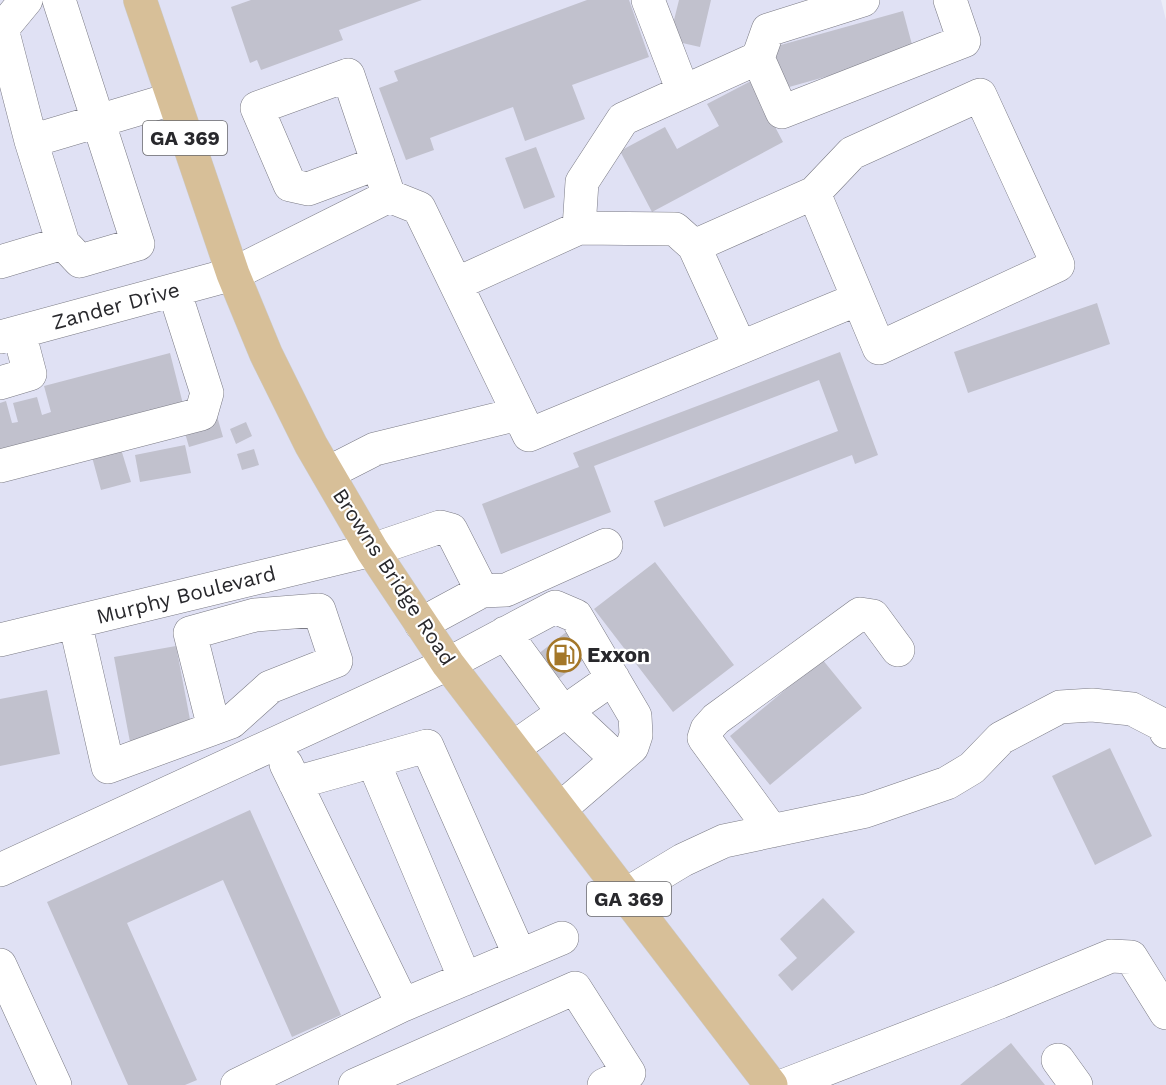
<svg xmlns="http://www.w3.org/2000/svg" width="1166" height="1085" viewBox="0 0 1166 1085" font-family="'Work Sans',sans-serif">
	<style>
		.built { fill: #e0e1f4 }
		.building { fill: #c1c1cd }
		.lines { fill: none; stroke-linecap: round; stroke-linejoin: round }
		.minor-casing { stroke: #7a7a84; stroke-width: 34 }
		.major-casing { stroke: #cbcbcc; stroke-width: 34 }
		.minor { stroke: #fff; stroke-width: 33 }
		.major { stroke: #d7bf98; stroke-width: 33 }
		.labels { text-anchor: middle; stroke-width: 4.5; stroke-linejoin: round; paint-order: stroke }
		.shield { fill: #fff; stroke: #68686b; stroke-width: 1.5 }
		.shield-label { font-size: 20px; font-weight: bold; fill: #28282c }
		.street-label { font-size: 21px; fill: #28282c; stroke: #fff }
		.poi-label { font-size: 21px; font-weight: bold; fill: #28282c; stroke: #fff; text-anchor: start }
	</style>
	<rect width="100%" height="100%" fill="#ecedf8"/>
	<path class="built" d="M 0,0 L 1161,0 L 1166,20 L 1166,1085 L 0,1085 Z"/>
	<path class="building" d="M 251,0 L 422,0 L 339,30 L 343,40 L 261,70 L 257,60 L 250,63 L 231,7 Z
		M 587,0 L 629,0 L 649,57 L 572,85 L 585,119 L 525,141 L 513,107 L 430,138 L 434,150 L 406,160 L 379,88 L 398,81 L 394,71 Z
		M 679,0 L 711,0 L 700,47 L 669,40 Z
		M 903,11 L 914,52 L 782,89 L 770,48 Z
		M 751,81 L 783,142 L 652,212 L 620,151 L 665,127 L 677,149 L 719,126 L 707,104 Z
		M 536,147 L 555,197 L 524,209 L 505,158 Z
		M 1097,303 L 1110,344 L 968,393 L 954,352 Z
		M 840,352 L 878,455 L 855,464 L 852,455 L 664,527 L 654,501 L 838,431 L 819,380 L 594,466 L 611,512 L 501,554 L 482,504 L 579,467 L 573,453 Z
		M 170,353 L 184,408 L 0,457 L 0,403 L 6,401 L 12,423 L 18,422 L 13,403 L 37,397 L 42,415 L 51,412 L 44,386 Z
		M 217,416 L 223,437 L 189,447 L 183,426 Z
		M 246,422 L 252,436 L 236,444 L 230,429 Z
		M 185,445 L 191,473 L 140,482 L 135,455 Z
		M 121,449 L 131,482 L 101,490 L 92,457 Z
		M 254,449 L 259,465 L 242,470 L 237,454 Z
		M 655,562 L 734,665 L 673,712 L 594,609 Z
		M 574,626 L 594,652 L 553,683 L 533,658 Z
		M 176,646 L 192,730 L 130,742 L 114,657 Z
		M 822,659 L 862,708 L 770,785 L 730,736 Z
		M 47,690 L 60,754 L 0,766 L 0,699 Z
		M 1110,748 L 1152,836 L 1095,865 L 1052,776 Z
		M 250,810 L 341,1015 L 292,1037 L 223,880 L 127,923 L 197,1080 L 185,1085 L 128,1085 L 47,902 Z
		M 823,898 L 855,932 L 792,991 L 778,975 L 797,958 L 780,939 Z
		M 1011,1043 L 1045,1085 L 960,1085 Z"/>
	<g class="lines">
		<g class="minor-casing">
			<path id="minor" d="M 59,0 L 138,244 L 80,261 L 63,243
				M 648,0 L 683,91
				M 863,0 L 768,30 L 758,58 L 782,112 L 964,41 L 950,0
				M 31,141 L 172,99
				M 389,196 L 419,208 L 529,435 L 858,299
				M 579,228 L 582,182 L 623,119 L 758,58
				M 694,246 L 814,193 L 852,153 L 980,95 L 1058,265 L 879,348 L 814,193
				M 0,262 L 63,243 L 31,141 L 2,29 L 26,0
				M 456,284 L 579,228 L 675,229 L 694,246 L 740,347
				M 0,337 L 233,274 L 389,196 L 348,75 L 257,108 L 290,185 L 308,189 L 378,163
				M 0,383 L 30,374 L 19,332
				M 0,466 L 201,414 L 207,393 L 174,290
				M 328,473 L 375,449 L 518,414
				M 482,591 L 506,590 L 606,545
				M 75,622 L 108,767 L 231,722 L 270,687 L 336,661 L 319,610 L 255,615 L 190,633 L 214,728
				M 505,633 L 554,700 L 617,759
				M 0,640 L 372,550 L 440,527 L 451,530 L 482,591 L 421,624
				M 513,748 L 613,678
				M 373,761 L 465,979
				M 286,764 L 403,1005
				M 295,783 L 427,746 L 520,956
				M 772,831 L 704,738 L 707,729 L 716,719 L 860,614 L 873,616 L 898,650
				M 0,870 L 448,664 L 555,607 L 576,616 L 635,716 L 636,735 L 632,747 L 560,809
				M 625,895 L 683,860 L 724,841 L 866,811 L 947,783 L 972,768 L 1001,738 L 1060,707 L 1092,705 L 1132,709 L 1163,725 L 1166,732
				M 0,965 L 55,1085
				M 1058,1060 L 1076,1085
				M 237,1085 L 403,1005 L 562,938
				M 355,1085 L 575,988 L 629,1073 L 604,1085
				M 785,1085 L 1000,1002 L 1111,956 L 1131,957 L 1166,1013"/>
		</g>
		<g class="major-casing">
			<path id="major" d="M 140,0 L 233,274 L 266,354 L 311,445 L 372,550 L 448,664 L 771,1085"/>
		</g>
		<use href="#minor" class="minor"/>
		<use href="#major" class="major"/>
	</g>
	<defs>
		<g id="fuel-ring" transform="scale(1.725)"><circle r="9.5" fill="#fff" stroke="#a47729" stroke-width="1.5"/><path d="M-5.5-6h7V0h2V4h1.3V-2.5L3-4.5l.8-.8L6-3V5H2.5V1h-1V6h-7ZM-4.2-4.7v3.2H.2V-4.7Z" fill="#a47729"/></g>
	</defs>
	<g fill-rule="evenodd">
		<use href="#fuel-ring" x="564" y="655"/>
	</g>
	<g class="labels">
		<g class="shield">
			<rect x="143" y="121" width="84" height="34" rx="4.5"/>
			<rect x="587" y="882" width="84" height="34" rx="4.5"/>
		</g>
		<g class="shield-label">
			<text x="185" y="145">GA 369</text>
			<text x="629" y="906">GA 369</text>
		</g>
		<g class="street-label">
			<text transform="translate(116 306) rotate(-15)" y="7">Zander Drive</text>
			<text transform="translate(394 577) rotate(57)" y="7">Browns Bridge Road</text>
			<text transform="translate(186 595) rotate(-14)" y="7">Murphy Boulevard</text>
		</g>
		<g class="poi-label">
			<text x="587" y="662">Exxon</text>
		</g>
	</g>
</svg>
